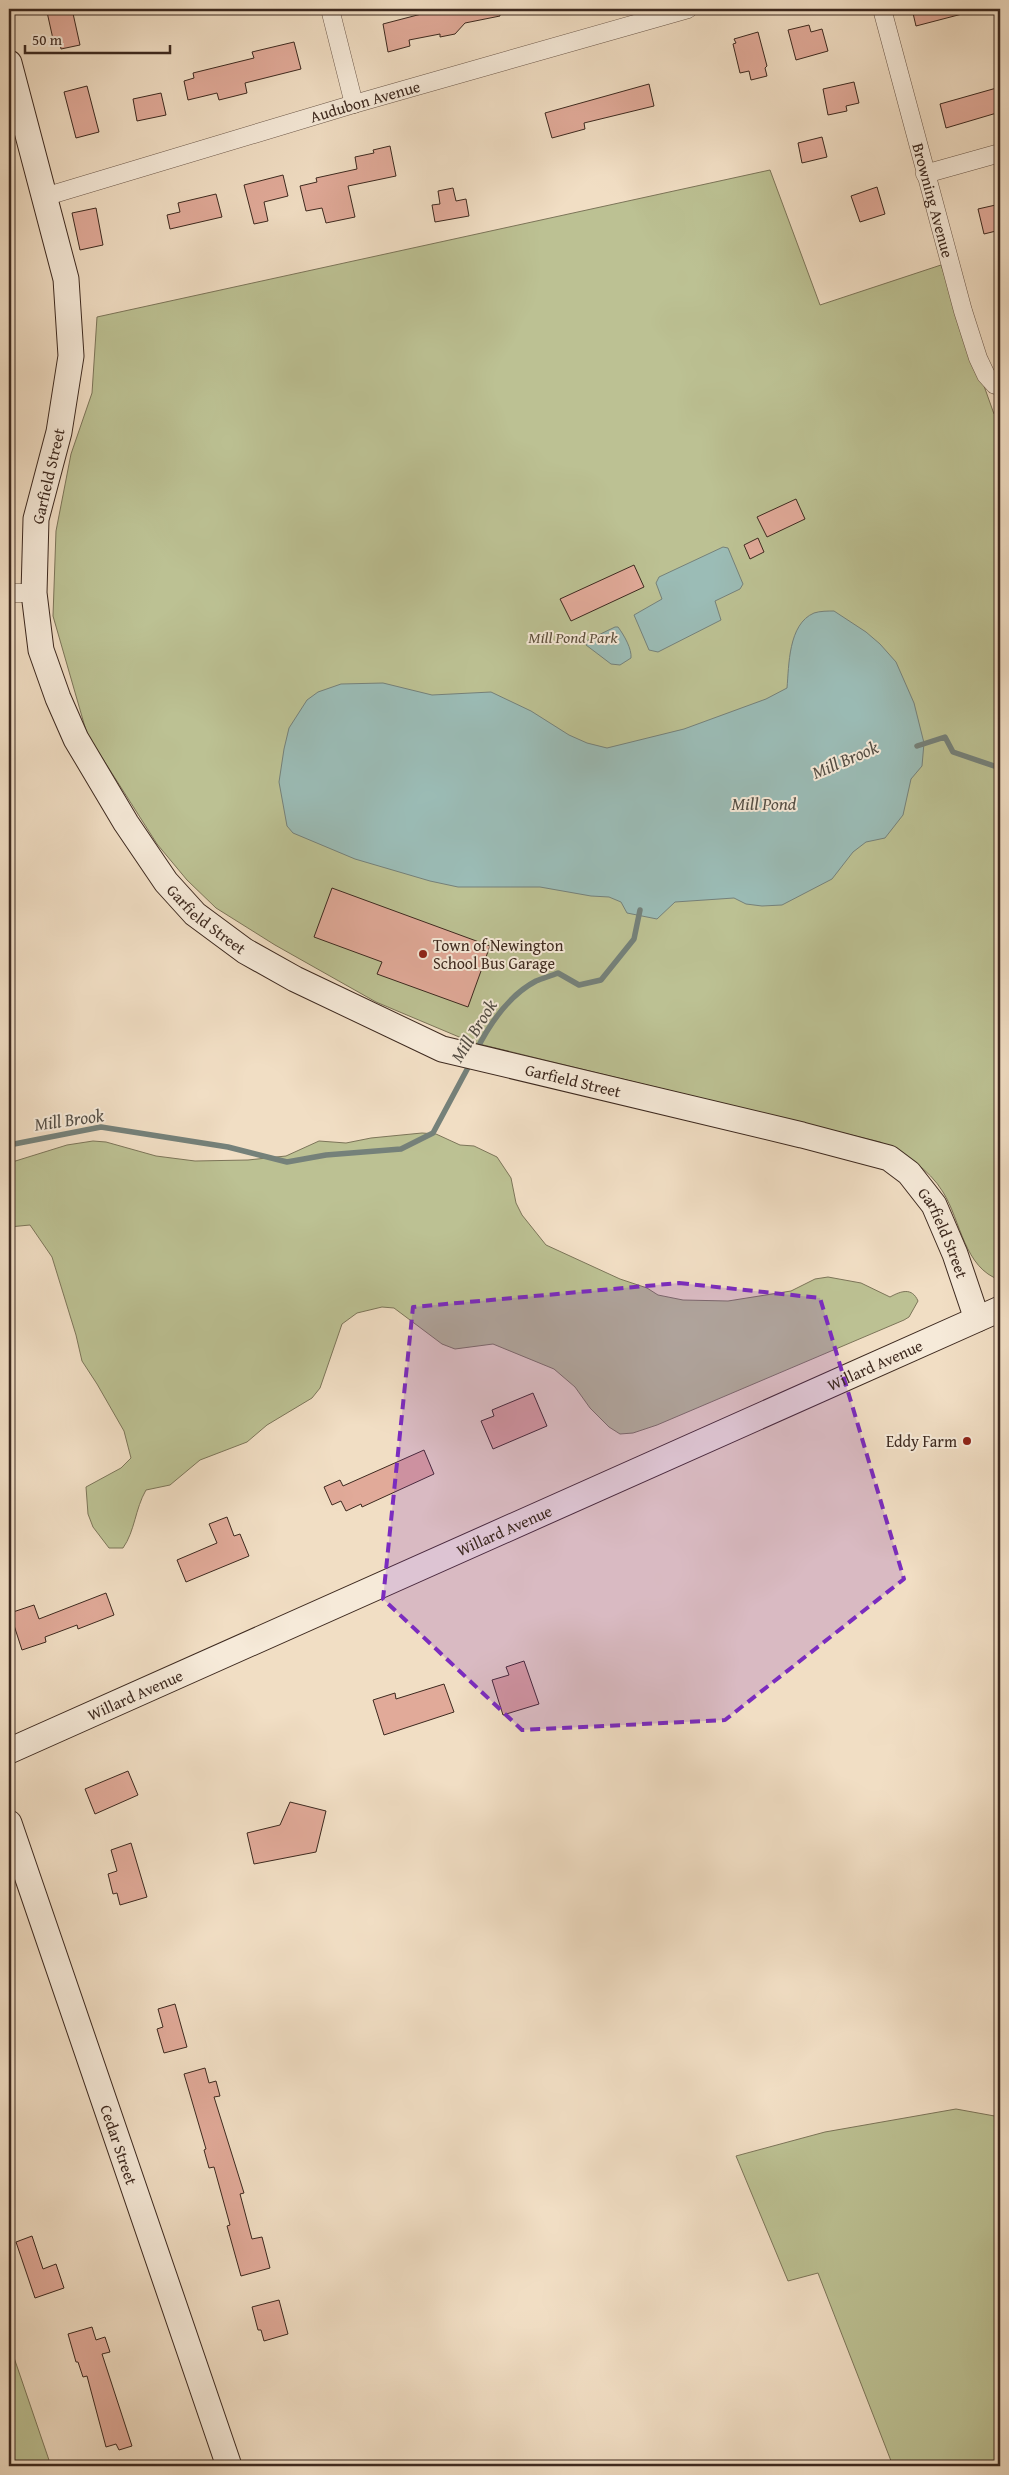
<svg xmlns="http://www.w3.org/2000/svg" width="1009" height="2475" viewBox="0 0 1009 2475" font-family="'Gentium Book Plus',serif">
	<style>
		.green { fill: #bcc193; stroke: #7c7559 }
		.water { fill: #9bbcb6; stroke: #75817a }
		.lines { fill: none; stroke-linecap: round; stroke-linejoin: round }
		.stream { stroke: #75817a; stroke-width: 5.5 }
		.building { fill: #e1aa99; stroke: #3d291f }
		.street-casing { stroke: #6a5648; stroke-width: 19 }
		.secondary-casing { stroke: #3d291f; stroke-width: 27 }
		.street { stroke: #f6ead9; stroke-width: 18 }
		.secondary { stroke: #f6ead9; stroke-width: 25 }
		.marked { fill: #7b2cbf; fill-opacity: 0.2; stroke: #7b2cbf; stroke-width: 4; stroke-dasharray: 10 6; stroke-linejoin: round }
		.poi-dot { fill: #8f2418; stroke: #f6ead9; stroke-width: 2 }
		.labels { text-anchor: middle; stroke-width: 4; stroke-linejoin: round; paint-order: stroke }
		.street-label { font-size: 16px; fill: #3d291f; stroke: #f6ead9 }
		.park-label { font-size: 16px; font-style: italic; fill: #5d4f3c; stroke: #f6ead9 }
		.poi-label { font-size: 16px; fill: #3d291f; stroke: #f6ead9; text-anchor: start }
		.water-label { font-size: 18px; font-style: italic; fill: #544e45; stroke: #f6ead9 }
	</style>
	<rect width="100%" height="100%" fill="#f1dec4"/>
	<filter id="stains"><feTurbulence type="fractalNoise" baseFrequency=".004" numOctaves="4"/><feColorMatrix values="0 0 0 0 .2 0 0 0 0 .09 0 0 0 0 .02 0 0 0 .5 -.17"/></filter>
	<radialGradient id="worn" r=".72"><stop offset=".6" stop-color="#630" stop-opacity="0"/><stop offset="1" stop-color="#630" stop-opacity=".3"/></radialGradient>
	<path class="green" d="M 770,170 L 820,305 L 941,265 L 994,414 L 1000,413 L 1000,1280 C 964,1268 961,1221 943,1192 C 929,1169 904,1153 880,1142 L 471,1042 L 376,1002 L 275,945 L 216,908 L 187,880 L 157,844 L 87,734 L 53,616 L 56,531 L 71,454 L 92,393 L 97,317 Z
		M 422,1133 L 436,1134 L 460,1145 L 474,1146 L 497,1157 L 511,1178 L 516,1203 L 522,1215 L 546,1245 L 620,1279 L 647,1288 L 658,1295 L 683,1300 L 728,1301 L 791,1291 L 815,1279 L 828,1277 L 861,1283 L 890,1297 C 901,1291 912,1287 918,1301 L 909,1317 L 904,1320 L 657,1425 L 633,1433 L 620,1434 L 609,1427 L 590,1408 L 575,1387 L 554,1369 L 493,1344 L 455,1349 L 442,1344 L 394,1308 L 382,1307 L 357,1313 L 342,1324 L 320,1388 L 312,1398 L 267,1425 L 247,1442 L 200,1460 L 170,1485 L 146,1490 C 135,1509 135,1531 123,1548 L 109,1548 L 93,1527 L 88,1514 L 86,1487 L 121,1468 L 131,1458 L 124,1431 L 97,1384 L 82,1361 L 76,1335 L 52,1257 L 30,1225 L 9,1227 L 9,1163 L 67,1145 L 93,1141 L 106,1142 L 156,1156 L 195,1161 L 248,1160 L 286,1156 L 319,1141 L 346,1143 L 371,1138 Z
		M 956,2109 L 1000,2117 L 1000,2466 L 893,2466 L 818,2273 L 788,2281 L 736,2156 L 825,2132 Z
		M 9,2343 L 51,2466 L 9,2466 Z"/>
	<path class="water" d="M 723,547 L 728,548 L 743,584 L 740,589 L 715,601 L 721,620 L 658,652 L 649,650 L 634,615 L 662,599 L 656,583 L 659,577 Z
		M 834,611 L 866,632 L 880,644 L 896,662 L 914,703 L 924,743 L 922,766 L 911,779 L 903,815 L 885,838 L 866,842 L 853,852 L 832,879 L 782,905 L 762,906 L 746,904 L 734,898 L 675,902 L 657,919 L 627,913 L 621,902 L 609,897 L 591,896 L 540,887 L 458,887 L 430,881 L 355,859 L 293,833 L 287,826 L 279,782 L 284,749 L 289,728 L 307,700 L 318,692 L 341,684 L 383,683 L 432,695 L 491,692 L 531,711 L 569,735 L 587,743 L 607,748 L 684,729 L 766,699 L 787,688 C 789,666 788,624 814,613 C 820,611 828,611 834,611 Z
		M 615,627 L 618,627 C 624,635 632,649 631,658 L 620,665 L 611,664 L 586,645 L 588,640 Z"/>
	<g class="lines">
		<path class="stream" d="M 917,746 L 945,737 L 953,752 L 1000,768
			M 476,1051 C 489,1025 509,995 536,981 C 543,978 551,976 558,973 L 579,985 L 601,980 L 634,939 L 640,910
			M 9,1145 L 101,1127 L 228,1147 L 287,1162 L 326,1155 L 401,1149 L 433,1133 L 471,1062"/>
	</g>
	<path class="building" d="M 60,9 L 72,9 L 80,45 L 61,49 L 59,38 L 53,39 L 47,12 Z
		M 428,9 L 499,9 L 500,16 L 465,23 L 455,34 L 440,37 L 440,34 L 409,40 L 410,46 L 388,52 L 383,24 L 429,12 Z
		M 912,9 L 962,9 L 962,14 L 916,26 Z
		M 809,25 L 811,32 L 822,29 L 828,51 L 796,60 L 788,30 Z
		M 758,32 L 767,66 L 765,68 L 767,76 L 751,80 L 749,71 L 740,73 L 733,44 L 736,43 L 734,39 Z
		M 294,42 L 301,69 L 245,83 L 247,93 L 219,100 L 217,93 L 188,100 L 184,81 L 194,78 L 193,73 L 254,58 L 252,52 Z
		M 854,82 L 859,103 L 846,106 L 847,111 L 828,115 L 823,89 Z
		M 649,84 L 654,106 L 584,123 L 585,129 L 552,138 L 545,113 Z
		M 87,86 L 99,132 L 76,138 L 64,92 Z
		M 1000,87 L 1000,112 L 946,128 L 940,104 Z
		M 161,93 L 166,115 L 137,121 L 133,99 Z
		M 822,137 L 827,157 L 802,163 L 798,143 Z
		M 390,146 L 396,176 L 348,186 L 355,217 L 326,223 L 322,208 L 306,211 L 300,186 L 317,182 L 316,178 L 357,169 L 355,157 L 374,153 L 373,150 Z
		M 283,175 L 288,196 L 264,202 L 268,221 L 254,224 L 244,185 Z
		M 877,187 L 885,214 L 860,222 L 851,196 Z
		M 453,188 L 456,201 L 466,199 L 469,216 L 435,222 L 432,205 L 440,204 L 438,191 Z
		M 216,194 L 222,217 L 170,229 L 167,215 L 180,212 L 178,203 Z
		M 1000,204 L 1000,230 L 984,234 L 978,209 Z
		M 96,208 L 103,245 L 80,250 L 72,213 Z
		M 796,499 L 805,519 L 767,537 L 757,517 Z
		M 758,538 L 764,552 L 750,559 L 744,545 Z
		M 634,565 L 644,587 L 571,621 L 560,599 Z
		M 332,888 L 490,946 L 468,1007 L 377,974 L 382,962 L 314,937 Z
		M 533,1393 L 547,1426 L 493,1449 L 481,1421 L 494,1416 L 492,1410 Z
		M 424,1450 L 434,1474 L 362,1507 L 361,1504 L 346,1511 L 341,1501 L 332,1505 L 324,1487 L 340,1480 L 343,1486 Z
		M 227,1517 L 234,1536 L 240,1534 L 249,1556 L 186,1582 L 177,1560 L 217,1543 L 209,1524 Z
		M 106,1593 L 114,1615 L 78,1629 L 77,1625 L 45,1637 L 46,1642 L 22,1650 L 10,1613 L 34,1605 L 39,1619 Z
		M 524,1661 L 539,1704 L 503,1715 L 492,1680 L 509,1675 L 506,1667 Z
		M 444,1684 L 454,1712 L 384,1735 L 373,1700 L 395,1693 L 396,1699 Z
		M 128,1771 L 138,1795 L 95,1814 L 85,1789 Z
		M 290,1802 L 326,1811 L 316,1852 L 254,1864 L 247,1833 L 280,1825 Z
		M 131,1843 L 147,1897 L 120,1905 L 117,1893 L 113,1894 L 108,1874 L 117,1871 L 111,1850 Z
		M 175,2004 L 187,2047 L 164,2053 L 157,2029 L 163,2027 L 158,2009 Z
		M 205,2068 L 209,2083 L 216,2081 L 220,2096 L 214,2097 L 244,2193 L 240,2194 L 252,2239 L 262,2237 L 270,2268 L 241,2276 L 227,2226 L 230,2225 L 214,2167 L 209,2168 L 204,2150 L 206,2149 L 184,2074 Z
		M 32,2236 L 43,2269 L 56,2264 L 64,2288 L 35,2298 L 16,2242 Z
		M 279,2300 L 288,2334 L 264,2341 L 261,2330 L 258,2330 L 252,2307 Z
		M 92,2327 L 96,2340 L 105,2337 L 110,2352 L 102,2354 L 132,2446 L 119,2450 L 116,2444 L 106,2447 L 87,2376 L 83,2377 L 78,2362 L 76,2362 L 68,2334 Z"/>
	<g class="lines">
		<g class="street-casing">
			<g id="street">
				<path d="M 330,9 L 354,104"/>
				<path id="s1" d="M 882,9 L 963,311 L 978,358 L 986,375 L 995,385 L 1000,385"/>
				<path d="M 925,174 L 1000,153"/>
				<path id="s2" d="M 44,197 L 354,104 L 688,9"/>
				<path d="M 9,593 L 34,593"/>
			</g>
		</g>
		<g class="secondary-casing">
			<g id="secondary">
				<path id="s3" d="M 9,63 L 66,279 L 71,356 L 59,432 L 36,519 L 34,593 L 41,650 L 58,698 L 76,739 L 126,823 L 166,882 L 195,914 L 245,951 L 295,979 L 442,1049 L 802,1135 L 889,1158 L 909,1173 L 934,1205 L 955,1254 L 977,1319"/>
				<path id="s4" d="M 9,1751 L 1000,1309"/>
				<path id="s5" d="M 9,1823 L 229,2466"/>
			</g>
		</g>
		<use href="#street" class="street"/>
		<use href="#secondary" class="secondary"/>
	</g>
	<path class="marked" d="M 679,1283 L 820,1298 L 904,1579 L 725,1720 L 522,1730 L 383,1599 L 413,1307 Z"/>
	<g class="poi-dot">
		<circle cx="423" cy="954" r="5"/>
		<circle cx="967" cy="1441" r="5"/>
	</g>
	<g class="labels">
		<g class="street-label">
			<text dy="6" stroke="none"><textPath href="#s2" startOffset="335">Audubon Avenue</textPath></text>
			<text dy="6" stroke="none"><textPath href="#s1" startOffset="198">Browning Avenue</textPath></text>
			<text transform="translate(48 476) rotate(-77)" y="6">Garfield Street</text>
			<text dy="6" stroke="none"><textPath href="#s3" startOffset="919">Garfield Street</textPath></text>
			<text dy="6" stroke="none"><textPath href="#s3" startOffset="1324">Garfield Street</textPath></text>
			<text dy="6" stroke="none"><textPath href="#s3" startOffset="1744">Garfield Street</textPath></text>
			<text dy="6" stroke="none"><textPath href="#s4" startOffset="948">Willard Avenue</textPath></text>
			<text dy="6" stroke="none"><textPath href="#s4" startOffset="542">Willard Avenue</textPath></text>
			<text dy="6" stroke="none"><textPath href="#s4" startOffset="138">Willard Avenue</textPath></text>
			<text dy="6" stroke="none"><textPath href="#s5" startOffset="340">Cedar Street</textPath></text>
		</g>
		<g class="park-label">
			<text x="573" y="643">Mill Pond Park</text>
		</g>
		<g class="poi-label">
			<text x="433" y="951">Town of Newington<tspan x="433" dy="18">School Bus Garage</tspan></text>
			<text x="957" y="1447" text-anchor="end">Eddy Farm</text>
		</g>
		<g class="water-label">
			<text transform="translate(845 760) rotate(-23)" y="6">Mill Brook</text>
			<text x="764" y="810">Mill Pond</text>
			<text transform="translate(474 1031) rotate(-58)" y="6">Mill Brook</text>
			<text transform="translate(69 1120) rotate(-8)" y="6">Mill Brook</text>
		</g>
	</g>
	<rect width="1009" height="2475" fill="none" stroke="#f1dec4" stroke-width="30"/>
	<rect x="10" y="10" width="989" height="2455" fill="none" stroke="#3d291f" stroke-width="2.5"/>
	<rect x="15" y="15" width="979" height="2445" fill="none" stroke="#3d291f"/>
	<path d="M25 45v8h145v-8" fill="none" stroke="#3d291f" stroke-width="2.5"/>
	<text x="32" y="45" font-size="15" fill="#3d291f" stroke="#f6ead9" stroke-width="4" paint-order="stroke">50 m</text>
	<rect width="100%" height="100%" filter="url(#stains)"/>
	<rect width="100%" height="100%" fill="url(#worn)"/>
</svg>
